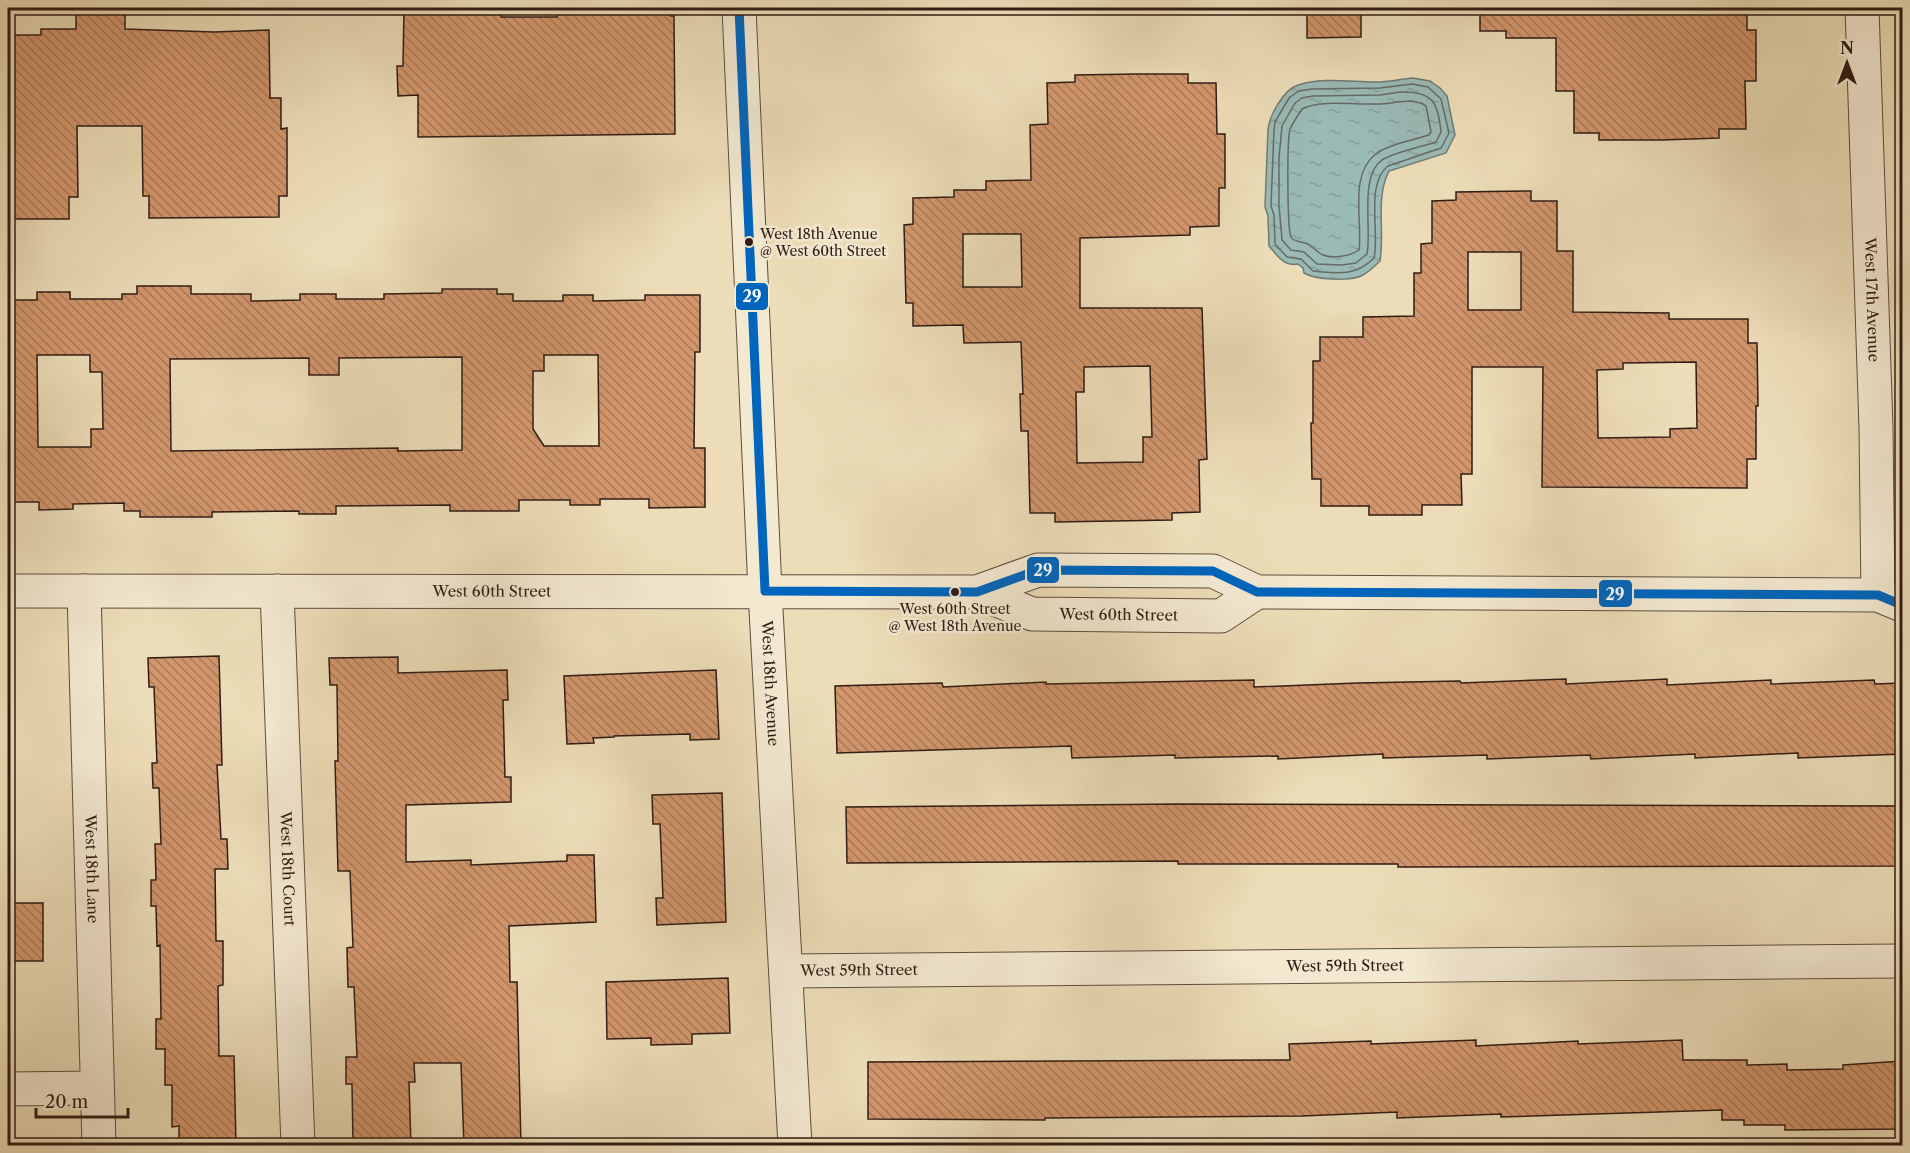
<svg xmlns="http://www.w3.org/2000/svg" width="1910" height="1153" viewBox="0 0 1910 1153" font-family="'Libre Caslon Text',serif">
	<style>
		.water { fill: url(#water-ripples); stroke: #707b75; stroke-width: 1.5 }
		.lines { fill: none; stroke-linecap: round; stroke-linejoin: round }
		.shore { stroke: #656b65; stroke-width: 1.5 }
		.building { fill: url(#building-back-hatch); stroke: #301c14; stroke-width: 1.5; fill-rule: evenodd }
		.minor-casing { stroke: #5f4c3d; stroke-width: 35 }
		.minor { stroke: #f3e9d1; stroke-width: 33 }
		.bus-1-casing { stroke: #f3e9d1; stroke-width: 14 }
		.bus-1 { stroke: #0065bd; stroke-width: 9 }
		.bus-dot { fill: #301c14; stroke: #f3e9d1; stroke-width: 2 }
		.labels { text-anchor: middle; stroke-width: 5; stroke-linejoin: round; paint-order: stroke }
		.bus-label { font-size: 14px; fill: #301c14; stroke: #f3e9d1; text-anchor: start }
		.street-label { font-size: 15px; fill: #301c14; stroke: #f3e9d1 }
		.line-badge { stroke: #f3e9d1; stroke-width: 2 }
		.badge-label { font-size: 16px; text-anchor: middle; font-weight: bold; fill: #fff }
	</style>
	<defs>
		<pattern id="water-ripples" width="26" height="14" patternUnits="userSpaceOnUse" patternTransform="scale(1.5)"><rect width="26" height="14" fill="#9abab6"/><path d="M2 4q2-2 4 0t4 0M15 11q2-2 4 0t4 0" fill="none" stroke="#859f9c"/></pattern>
		<pattern id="building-back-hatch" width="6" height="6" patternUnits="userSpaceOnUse" patternTransform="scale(1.5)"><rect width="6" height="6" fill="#d2966d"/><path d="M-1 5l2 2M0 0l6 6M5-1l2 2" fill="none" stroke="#ab7a58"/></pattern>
	</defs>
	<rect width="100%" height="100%" fill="#ecddb8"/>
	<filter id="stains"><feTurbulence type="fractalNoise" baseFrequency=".00333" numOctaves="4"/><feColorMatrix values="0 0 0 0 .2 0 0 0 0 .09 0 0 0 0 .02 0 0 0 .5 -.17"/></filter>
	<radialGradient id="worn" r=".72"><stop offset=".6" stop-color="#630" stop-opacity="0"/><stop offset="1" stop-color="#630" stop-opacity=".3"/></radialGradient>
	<path class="water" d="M 1413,78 L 1430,81 L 1440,88 L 1447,96 L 1455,135 L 1446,153 L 1389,171 C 1375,198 1385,231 1380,261 C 1375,266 1368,273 1361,276 C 1349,281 1316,280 1304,273 L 1303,268 L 1298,264 C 1284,267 1277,255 1269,246 L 1268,216 L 1265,207 L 1268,129 C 1270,115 1283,90 1298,85 C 1322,77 1351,82 1376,82 C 1388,82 1400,79 1413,78 Z"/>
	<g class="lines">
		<path class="shore" d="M 1412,84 L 1428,87 L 1441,99 L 1449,133 L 1441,148 L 1388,166 C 1365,184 1380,232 1374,258 C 1355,277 1337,273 1313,271 L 1301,259 L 1287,257 L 1275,244 L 1274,215 L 1271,206 L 1274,130 L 1275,122 L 1286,103 L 1290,97 L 1299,91 L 1312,89 L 1380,88 Z
			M 1400,92 C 1433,91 1438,102 1441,132 L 1436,142 C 1421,147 1395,152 1382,160 C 1359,176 1372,230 1367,254 L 1356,263 L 1342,265 L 1317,264 L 1304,252 L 1291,250 L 1282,240 L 1279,205 L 1279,158 L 1282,126 L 1295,103 L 1302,98 L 1313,96 L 1380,95 Z
			M 1411,101 L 1421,103 L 1426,106 L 1431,132 L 1429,135 C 1414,140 1389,144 1377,153 C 1348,174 1363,221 1359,250 C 1350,256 1333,259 1323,255 C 1318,253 1313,247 1308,244 C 1303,241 1294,243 1291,237 C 1287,228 1287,139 1290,129 C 1293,123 1298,115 1302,109 C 1319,99 1357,105 1378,104 C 1389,104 1400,101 1411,101 Z"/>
	</g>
	<path class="building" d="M 76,8 L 125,8 L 125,29 L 214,32 L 269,30 L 270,98 L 281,98 L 281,129 L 287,128 L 287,196 L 279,196 L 279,217 L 149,218 L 149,196 L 143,196 L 142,126 L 77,126 L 78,197 L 69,197 L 69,219 L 11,219 L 11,212 L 8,212 L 8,189 L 10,189 L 10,130 L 8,130 L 8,35 L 41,35 L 41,29 L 76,29 Z
		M 404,8 L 501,8 L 501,17 L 557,17 L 557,8 L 671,8 L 671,16 L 674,16 L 675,134 L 418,137 L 418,95 L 398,96 L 397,66 L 403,66 Z
		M 1317,8 L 1361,8 L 1361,37 L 1307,38 L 1307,9 L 1317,9 Z
		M 1480,8 L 1747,8 L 1747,30 L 1756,30 L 1756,81 L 1745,81 L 1746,129 L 1719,129 L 1719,138 L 1662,140 L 1599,140 L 1599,133 L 1574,133 L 1574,91 L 1556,91 L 1556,38 L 1506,38 L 1506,31 L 1480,31 Z
		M 1136,74 L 1188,74 L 1188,83 L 1216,83 L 1217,134 L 1225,134 L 1225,188 L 1219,188 L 1219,226 L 1190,227 L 1190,235 L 1080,238 L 1080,308 L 1202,308 L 1207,459 L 1199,460 L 1200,512 L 1172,513 L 1172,520 L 1055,522 L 1055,513 L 1030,513 L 1028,431 L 1021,431 L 1020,394 L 1023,394 L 1021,342 L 964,343 L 963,325 L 913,326 L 913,303 L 906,303 L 904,225 L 913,224 L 913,198 L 954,197 L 954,190 L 986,190 L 986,181 L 1031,180 L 1030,125 L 1048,124 L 1047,83 L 1075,82 L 1075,75 ZM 963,234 L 1021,234 L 1022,287 L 963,287 ZM 1150,366 L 1152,437 L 1143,437 L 1143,462 L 1077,463 L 1076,392 L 1084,392 L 1084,367 Z
		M 1531,191 L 1531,201 L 1557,201 L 1557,251 L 1573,251 L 1573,312 L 1669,313 L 1669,319 L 1748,319 L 1748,343 L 1757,343 L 1758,406 L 1756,406 L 1756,459 L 1747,459 L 1747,488 L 1542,487 L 1543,367 L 1472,367 L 1472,474 L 1461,474 L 1462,505 L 1422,505 L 1422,515 L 1369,515 L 1369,506 L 1321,506 L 1321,479 L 1312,479 L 1311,423 L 1313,423 L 1313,361 L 1320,361 L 1320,337 L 1363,337 L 1363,317 L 1414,316 L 1414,273 L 1421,273 L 1421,244 L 1432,243 L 1432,201 L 1456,200 L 1456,192 ZM 1468,252 L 1521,252 L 1521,310 L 1468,310 ZM 1696,362 L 1697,428 L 1670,429 L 1670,437 L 1598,438 L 1597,370 L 1623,369 L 1623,363 Z
		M 137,286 L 191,286 L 191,294 L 251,294 L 251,301 L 300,300 L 300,294 L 336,294 L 336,299 L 384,299 L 384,294 L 442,293 L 442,289 L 497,289 L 497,294 L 513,294 L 513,301 L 563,301 L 563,295 L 593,295 L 593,301 L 645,300 L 645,295 L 700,295 L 700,352 L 695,352 L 694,448 L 705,448 L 705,507 L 649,508 L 649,499 L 600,499 L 600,505 L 570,505 L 570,500 L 519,500 L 519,511 L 450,511 L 450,505 L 336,506 L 336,514 L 299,514 L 299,511 L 212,512 L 212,517 L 140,517 L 140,511 L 124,511 L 124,503 L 73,504 L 73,509 L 39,510 L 39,502 L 8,502 L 8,300 L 37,300 L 37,292 L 70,292 L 70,299 L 122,299 L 122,294 L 137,294 ZM 37,355 L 90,355 L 90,372 L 102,372 L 103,429 L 91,429 L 91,447 L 38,447 ZM 544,355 L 598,355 L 599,446 L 544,446 L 533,429 L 533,371 L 544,371 ZM 462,357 L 462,450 L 398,451 L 398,448 L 171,451 L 170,359 L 309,358 L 309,375 L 339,375 L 339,358 Z
		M 219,656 L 222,765 L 217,765 L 221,839 L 227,839 L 228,869 L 215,869 L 216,941 L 223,941 L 223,985 L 218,986 L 219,1056 L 234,1056 L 236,1146 L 179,1146 L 179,1126 L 172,1127 L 172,1085 L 165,1085 L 165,1049 L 156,1049 L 156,1019 L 161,1019 L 160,945 L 157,946 L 156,906 L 151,906 L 151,880 L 156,880 L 155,844 L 161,844 L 159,788 L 153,788 L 152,763 L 157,763 L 154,687 L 149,687 L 148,658 Z
		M 398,657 L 398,673 L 507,670 L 508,700 L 503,700 L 505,777 L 511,777 L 511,802 L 406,805 L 406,862 L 471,860 L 471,865 L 567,861 L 567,855 L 594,855 L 596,922 L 509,926 L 510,982 L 517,982 L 521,1146 L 464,1146 L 461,1063 L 414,1063 L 415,1082 L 409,1082 L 411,1146 L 360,1146 L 360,1143 L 353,1143 L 352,1084 L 346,1084 L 346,1057 L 357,1057 L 354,987 L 348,987 L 347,948 L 353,947 L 350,871 L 338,871 L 335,761 L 338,761 L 337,685 L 330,685 L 329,658 Z
		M 716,670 L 719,739 L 690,740 L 690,734 L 614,736 L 614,737 L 593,738 L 594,743 L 567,744 L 564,676 Z
		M 1566,679 L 1566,684 L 1667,679 L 1667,685 L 1771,680 L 1771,684 L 1874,680 L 1875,684 L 1902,683 L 1902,754 L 1798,758 L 1798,753 L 1695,758 L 1695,754 L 1591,759 L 1590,755 L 1487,759 L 1487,755 L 1383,758 L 1383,754 L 1278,759 L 1278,756 L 1175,758 L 1175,755 L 1072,758 L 1071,746 L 837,753 L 835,686 L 942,683 L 943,687 L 1046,682 L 1046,684 L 1254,680 L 1254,687 L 1357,683 L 1460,681 L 1461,683 Z
		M 722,793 L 726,922 L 657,925 L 656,898 L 663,898 L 660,824 L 653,824 L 652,795 Z
		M 1178,804 L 1902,806 L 1902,866 L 1398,867 L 1398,864 L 1178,864 L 1178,861 L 847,863 L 846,807 Z
		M 8,903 L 43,903 L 43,961 L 8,961 Z
		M 728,978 L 730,1033 L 692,1034 L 692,1044 L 651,1045 L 651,1038 L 607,1039 L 606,982 Z
		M 1476,1040 L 1476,1046 L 1578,1041 L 1578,1044 L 1682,1040 L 1683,1060 L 1747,1060 L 1747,1065 L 1787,1064 L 1787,1070 L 1843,1069 L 1843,1065 L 1902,1061 L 1902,1129 L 1785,1130 L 1785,1125 L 1744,1125 L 1744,1120 L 1722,1120 L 1722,1110 L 1501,1117 L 1501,1114 L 1397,1118 L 1397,1112 L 1302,1116 L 1045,1118 L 1045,1120 L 868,1119 L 868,1062 L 1290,1060 L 1289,1044 L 1371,1041 L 1371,1044 Z"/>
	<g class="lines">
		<g class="minor-casing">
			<g id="minor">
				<path id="s1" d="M 739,8 L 765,591 L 795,1146"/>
				<path id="s2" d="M 1862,8 L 1876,428 L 1878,595"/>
				<path id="s3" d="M 8,591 L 977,592 L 1038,570 L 1213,571 L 1257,592 L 1878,595 L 1902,605"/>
				<path id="s4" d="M 84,591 L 99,1146"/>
				<path id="s5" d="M 277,591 L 298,1146"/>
				<path id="s6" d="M 977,592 L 1032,614 L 1221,616 L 1257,592"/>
				<path id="s7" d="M 787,971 L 1902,961"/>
				<path d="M 8,1089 L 97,1088"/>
			</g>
		</g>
		<use href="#minor" class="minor"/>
		<g class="bus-1-casing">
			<path id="bus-1" d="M 739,8 L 765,591 L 977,592 L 1038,570 L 1213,571 L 1257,592 L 1878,595 L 1902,605"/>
		</g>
		<use href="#bus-1" class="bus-1"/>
	</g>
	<g class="bus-dot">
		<circle cx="749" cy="242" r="5"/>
		<circle cx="955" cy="592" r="5"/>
	</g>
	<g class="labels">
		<g class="bus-label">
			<text x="760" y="239">West 18th Avenue<tspan x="760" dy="17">@ West 60th Street</tspan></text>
			<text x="955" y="614" text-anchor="middle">West 60th Street<tspan x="955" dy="17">@ West 18th Avenue</tspan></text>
		</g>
		<g class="street-label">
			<text dy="5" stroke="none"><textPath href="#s2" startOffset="292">West 17th Avenue</textPath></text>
			<text dy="5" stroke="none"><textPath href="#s3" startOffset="484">West 60th Street</textPath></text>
			<text dy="5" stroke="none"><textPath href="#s6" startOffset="146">West 60th Street</textPath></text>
			<text dy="5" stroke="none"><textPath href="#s1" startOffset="676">West 18th Avenue</textPath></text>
			<text dy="5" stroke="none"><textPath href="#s4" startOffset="278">West 18th Lane</textPath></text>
			<text dy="5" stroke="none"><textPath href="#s5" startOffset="278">West 18th Court</textPath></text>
			<text dy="5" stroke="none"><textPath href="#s7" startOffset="558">West 59th Street</textPath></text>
			<text dy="5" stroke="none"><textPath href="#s7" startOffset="72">West 59th Street</textPath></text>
		</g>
	</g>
	<g class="line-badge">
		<rect x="735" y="282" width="34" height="29" rx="6" fill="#0065bd"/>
		<rect x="1026" y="556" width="34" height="28" rx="6" fill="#0065bd"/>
		<rect x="1598" y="579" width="35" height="29" rx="6" fill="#0065bd"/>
	</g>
	<g class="badge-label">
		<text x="752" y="302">29</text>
		<text x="1043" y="576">29</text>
		<text x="1615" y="600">29</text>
	</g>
	<rect width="1910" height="1153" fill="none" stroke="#ecddb8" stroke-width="30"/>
	<rect x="9" y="9" width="1892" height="1135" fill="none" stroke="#301c14" stroke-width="3"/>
	<rect x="15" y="15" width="1880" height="1123" fill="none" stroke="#301c14" stroke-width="1.5"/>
	<g transform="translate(1847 63)" stroke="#f3e9d1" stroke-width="4.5" paint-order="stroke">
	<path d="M0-4.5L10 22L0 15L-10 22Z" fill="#301c14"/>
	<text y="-9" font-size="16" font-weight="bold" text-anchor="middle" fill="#301c14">N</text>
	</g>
	<path d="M36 1108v9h92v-9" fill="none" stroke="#301c14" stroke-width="3"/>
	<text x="45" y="1108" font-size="18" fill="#301c14" stroke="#f3e9d1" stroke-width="4.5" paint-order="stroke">20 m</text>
	<rect width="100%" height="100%" filter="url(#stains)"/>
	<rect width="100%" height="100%" fill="url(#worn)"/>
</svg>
